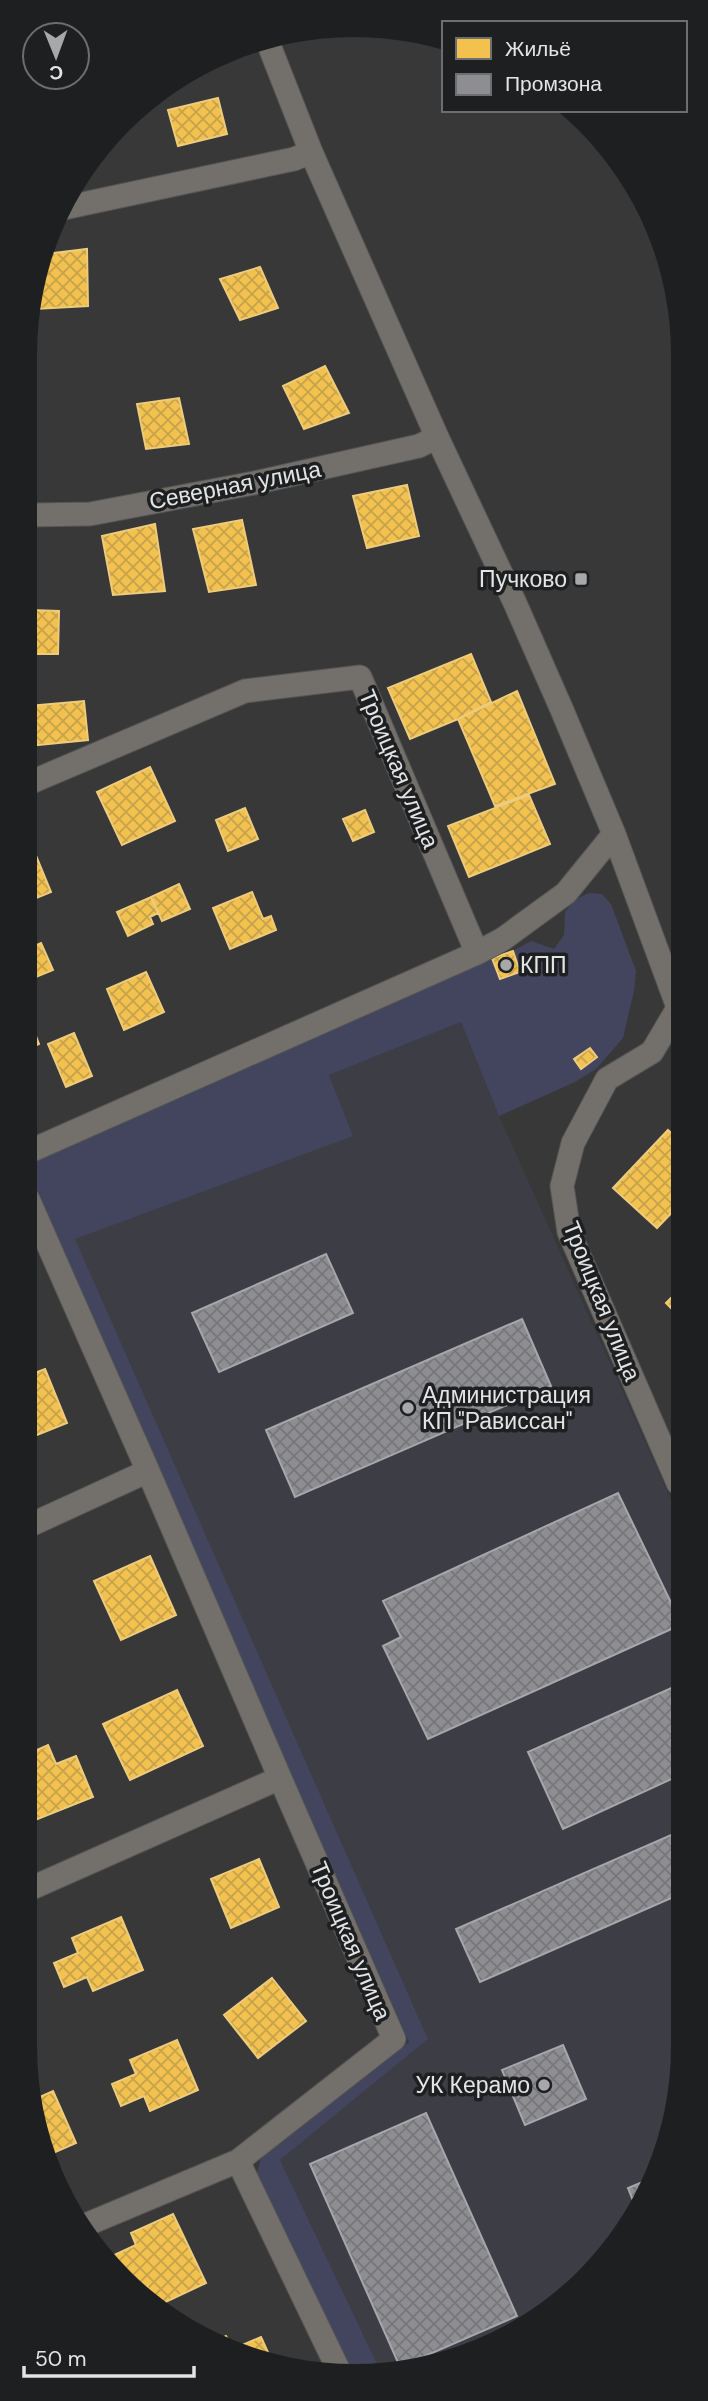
<svg xmlns="http://www.w3.org/2000/svg" width="708" height="2401" viewBox="0 0 708 2401" font-family="'DM Sans',sans-serif">
	<style>
		.built { fill: #3c3d45 }
		.grass { fill: #43455e }
		.homes { fill: url(#homes-cross-hatch); stroke: #eecc7b; stroke-width: 2 }
		.industry { fill: url(#industry-cross-hatch); stroke: #a7a7ab; stroke-width: 2 }
		.lines { fill: none; stroke-linecap: round; stroke-linejoin: round }
		.minor-casing { stroke: #535455; stroke-width: 25 }
		.minor { stroke: #736f6a; stroke-width: 23 }
		.poi-dot { fill: #a7a8a9; stroke: #1e1f20; stroke-width: 2.5 }
		.labels { text-anchor: middle; stroke-width: 7; stroke-linejoin: round; paint-order: stroke }
		.street-label { font-size: 23px; fill: #e3e4e5; stroke: #1e1f20 }
		.poi-label { font-size: 23px; fill: #e3e4e5; stroke: #1e1f20; text-anchor: end }
	</style>
	<defs>
		<pattern id="homes-cross-hatch" width="8" height="8" patternUnits="userSpaceOnUse" patternTransform="scale(1.75)"><rect width="8" height="8" fill="#f2c14e"/><path d="M0 0l8 8M0 8l8-8" fill="none" stroke="#c6a24c"/></pattern>
		<pattern id="industry-cross-hatch" width="8" height="8" patternUnits="userSpaceOnUse" patternTransform="scale(1.75)"><rect width="8" height="8" fill="#8d8d92"/><path d="M0 0l8 8M0 8l8-8" fill="none" stroke="#77777b"/></pattern>
	</defs>
	<rect width="100%" height="100%" fill="#383839"/>
	<path class="built" d="M 461,1022 L 499,1116 L 678,1515 L 677,2111 L 639,2212 L 555,2308 L 460,2359 L 380,2370 L 280,2160 L 428,2039 L 74,1239 L 352,1136 L 329,1075 Z"/>
	<path class="grass" d="M 589,893 L 602,894 L 611,904 L 636,971 L 634,991 L 623,1038 L 596,1069 L 575,1082 L 499,1116 L 461,1022 L 329,1075 L 353,1136 L 75,1239 L 428,2039 L 280,2160 L 380,2370 L 353,2373 L 255,2179 L 262,2155 L 409,2042 L 28,1174 L 34,1160 L 492,958 L 500,979 L 520,972 L 513,951 L 531,941 L 554,949 L 564,935 L 565,912 L 574,900 Z"/>
	<path class="homes" d="M 218,98 L 227,134 L 178,146 L 168,110 Z
		M 87,249 L 88,306 L 35,309 L 34,283 L 46,254 Z
		M 260,267 L 278,308 L 240,320 L 220,279 Z
		M 325,366 L 349,413 L 304,429 L 283,386 Z
		M 179,398 L 189,444 L 146,449 L 137,404 Z
		M 407,485 L 419,536 L 367,548 L 353,496 Z
		M 242,520 L 256,585 L 209,592 L 193,529 Z
		M 155,524 L 165,591 L 113,595 L 102,536 Z
		M 30,610 L 59,611 L 58,654 L 29,654 Z
		M 471,654 L 491,702 L 458,719 L 410,739 L 388,688 Z
		M 517,691 L 555,784 L 495,806 L 458,719 Z
		M 84,701 L 88,740 L 29,746 L 29,706 Z
		M 150,767 L 175,821 L 122,845 L 97,792 Z
		M 529,795 L 550,844 L 469,877 L 448,826 Z
		M 245,808 L 258,839 L 228,851 L 216,820 Z
		M 365,810 L 374,832 L 353,841 L 343,819 Z
		M 32,846 L 51,892 L 29,901 L 29,848 Z
		M 179,884 L 190,909 L 162,921 L 151,897 Z
		M 252,892 L 263,919 L 271,916 L 276,930 L 230,949 L 213,908 Z
		M 151,897 L 158,913 L 150,917 L 153,924 L 128,936 L 117,912 Z
		M 41,943 L 53,970 L 31,979 L 28,971 L 28,949 Z
		M 513,951 L 520,972 L 500,979 L 492,958 Z
		M 146,972 L 164,1012 L 124,1030 L 107,989 Z
		M 32,1026 L 39,1044 L 28,1049 L 28,1027 Z
		M 74,1033 L 92,1076 L 66,1087 L 48,1044 Z
		M 590,1048 L 597,1057 L 581,1069 L 574,1059 Z
		M 668,1130 L 679,1140 L 679,1205 L 657,1228 L 613,1188 Z
		M 679,1290 L 679,1316 L 666,1303 Z
		M 45,1369 L 67,1423 L 27,1439 L 27,1376 Z
		M 150,1556 L 176,1615 L 121,1640 L 94,1581 Z
		M 177,1690 L 203,1746 L 130,1780 L 103,1724 Z
		M 48,1745 L 56,1764 L 76,1756 L 93,1797 L 25,1824 L 26,1755 Z
		M 259,1859 L 279,1907 L 231,1928 L 211,1879 Z
		M 121,1917 L 143,1970 L 93,1991 L 87,1977 L 64,1987 L 54,1963 L 78,1953 L 72,1938 Z
		M 272,1978 L 306,2021 L 258,2058 L 224,2015 Z
		M 177,2040 L 198,2090 L 150,2111 L 144,2096 L 121,2106 L 112,2084 L 136,2074 L 130,2060 Z
		M 53,2091 L 76,2143 L 46,2156 L 35,2099 Z
		M 173,2214 L 206,2283 L 159,2305 L 154,2301 L 147,2286 L 140,2290 L 121,2276 L 112,2256 L 136,2245 L 131,2233 Z
		M 226,2336 L 232,2349 L 210,2343 Z
		M 261,2337 L 271,2359 L 233,2349 Z"/>
	<path class="industry" d="M 326,1254 L 353,1313 L 219,1372 L 192,1313 Z
		M 522,1319 L 551,1386 L 295,1497 L 266,1430 Z
		M 618,1493 L 678,1617 L 678,1626 L 428,1739 L 383,1646 L 401,1637 L 383,1601 Z
		M 678,1685 L 678,1776 L 563,1829 L 528,1752 Z
		M 678,1832 L 678,1895 L 480,1982 L 456,1929 Z
		M 563,2045 L 586,2099 L 525,2125 L 502,2070 Z
		M 426,2113 L 517,2316 L 400,2367 L 310,2164 Z
		M 652,2178 L 639,2212 L 638,2213 L 628,2188 Z"/>
	<g class="lines">
		<g class="minor-casing">
			<path id="minor" d="M 267,40 L 311,152 L 437,437 L 515,603 L 562,710 L 614,834 L 679,1010
				M 64,208 L 294,159 L 311,152
				M 30,515 L 90,514 L 254,483 L 419,446 L 437,437
				M 477,953 L 503,939 L 566,893 L 614,834
				M 678,1008 L 652,1052 L 607,1079 L 573,1143 L 562,1186 L 569,1232 L 678,1483
				M 28,1152 L 477,953 L 360,677 L 245,691 L 29,783
				M 28,1199 L 148,1471
				M 26,1527 L 148,1471 L 280,1778
				M 25,1891 L 280,1778 L 394,2039 L 238,2161 L 83,2226
				M 238,2161 L 341,2375"/>
		</g>
		<use href="#minor" class="minor"/>
	</g>
	<g class="poi-dot">
		<rect x="574" y="572" width="14" height="14" rx="3.5"/>
		<circle cx="506" cy="965" r="7"/>
		<circle cx="408" cy="1408" r="7"/>
		<circle cx="544" cy="2085" r="7"/>
	</g>
	<g class="labels">
		<g class="street-label">
			<text transform="translate(235 485) rotate(-11)" y="8">Северная улица</text>
			<text transform="translate(399 769) rotate(67)" y="8">Троицкая улица</text>
			<text transform="translate(602 1301) rotate(68)" y="8">Троицкая улица</text>
			<text transform="translate(351 1941) rotate(67)" y="8">Троицкая улица</text>
		</g>
		<g class="poi-label">
			<text x="567" y="587">Пучково</text>
			<text x="520" y="973" text-anchor="start">КПП</text>
			<text x="422" y="1403" text-anchor="start">Администрация<tspan x="422" dy="26">КП "Рависсан"</tspan></text>
			<text x="530" y="2093">УК Керамо</text>
		</g>
	</g>
	<path d="M0 0H708V2401H0ZM354 37H354A317 317 0 0 1 671 354V2047A317 317 0 0 1 354 2364H354A317 317 0 0 1 37 2047V354A317 317 0 0 1 354 37Z" fill="#1e1f20" fill-rule="evenodd"/>
	<rect x="442" y="21" width="245" height="91" fill="#1e1f20" stroke="#6d6e6f" stroke-width="2"/>
	<rect x="456" y="38" width="35" height="21" fill="#f2c14e" stroke="#6d6e6f" stroke-width="2"/>
	<text x="505" y="56" font-size="21" fill="#e3e4e5">Жильё</text>
	<rect x="456" y="74" width="35" height="21" fill="#8d8d92" stroke="#6d6e6f" stroke-width="2"/>
	<text x="505" y="91" font-size="21" fill="#e3e4e5">Промзона</text>
	<g transform="translate(56 56) rotate(179)"><circle r="33" fill="#1e1f20" stroke="#6d6e6f" stroke-width="2"/>
	<path d="M0-5L12 26L0 18L-12 26Z" fill="#a7a8a9"/>
	<text y="-10" font-size="19" font-weight="bold" text-anchor="middle" fill="#e3e4e5">С</text>
	</g>
	<path d="M24 2366v10h170v-10" fill="none" stroke="#e3e4e5" stroke-width="3.5"/>
	<text x="35" y="2366" font-size="21" fill="#e3e4e5" stroke="#1e1f20" stroke-width="5" paint-order="stroke">50 m</text>
</svg>
